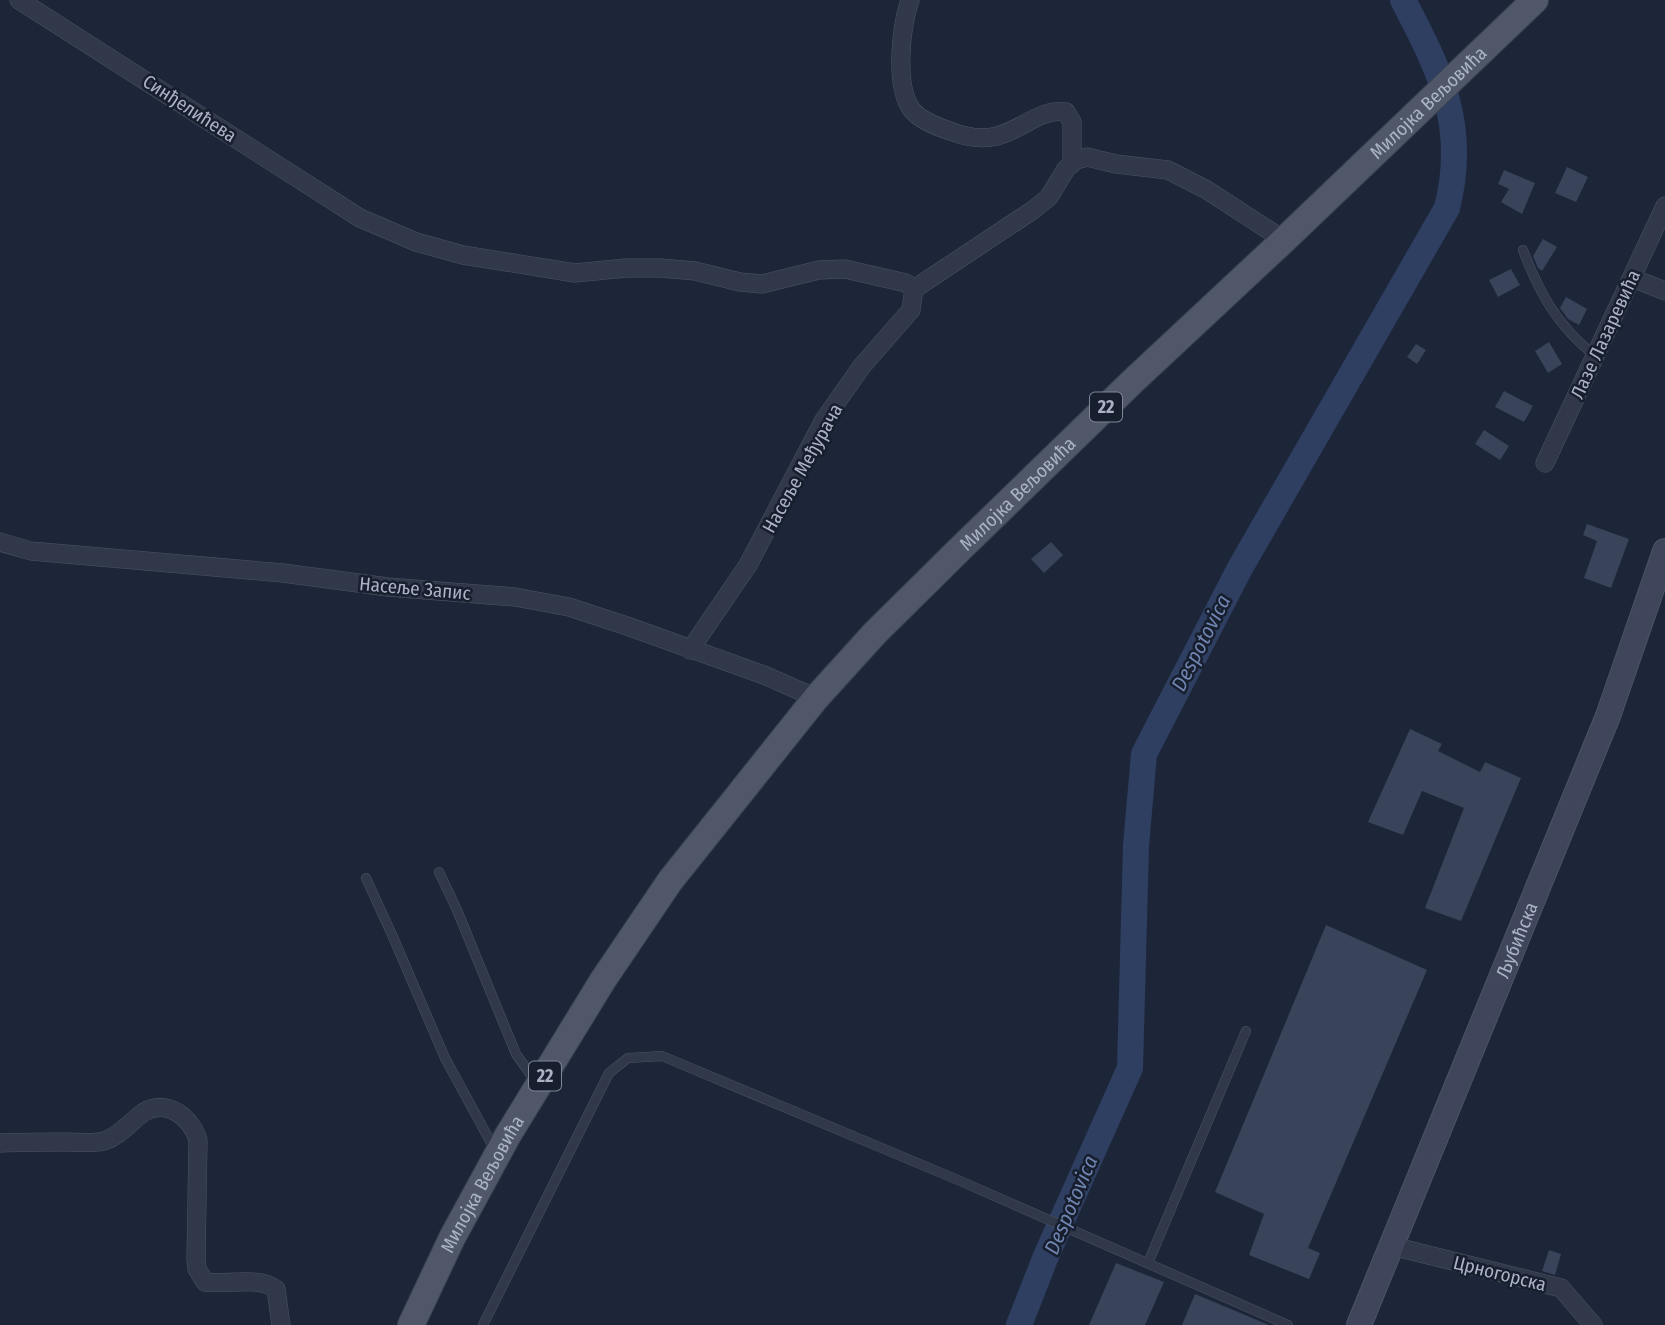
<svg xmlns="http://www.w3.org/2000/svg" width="1665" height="1325" viewBox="0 0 1665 1325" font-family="'Fira Sans Condensed',sans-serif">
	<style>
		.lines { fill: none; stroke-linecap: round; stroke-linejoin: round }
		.river { stroke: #2f3f62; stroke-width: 26 }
		.building { fill: #394359 }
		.lane-casing { stroke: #4c5364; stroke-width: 10 }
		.street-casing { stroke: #4c5364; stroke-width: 19 }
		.secondary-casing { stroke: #4c5364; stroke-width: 26 }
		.primary-casing { stroke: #3b4252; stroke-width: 28 }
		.lane { stroke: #313849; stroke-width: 9 }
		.street { stroke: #313849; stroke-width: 18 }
		.secondary { stroke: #3f465c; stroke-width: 24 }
		.primary { stroke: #4f5769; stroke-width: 26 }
		.labels { text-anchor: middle; stroke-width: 5; stroke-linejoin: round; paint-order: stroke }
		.shield { fill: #171e2d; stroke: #7f8698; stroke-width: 2 }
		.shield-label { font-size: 18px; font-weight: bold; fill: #abb2c6 }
		.street-label { font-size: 19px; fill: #abb2c6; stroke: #171e2d }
		.water-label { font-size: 21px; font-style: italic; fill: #7085b2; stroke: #171e2d }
	</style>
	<rect width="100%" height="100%" fill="#1d2639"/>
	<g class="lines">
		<path class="river" d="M 1019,1325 L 1046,1256 L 1130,1068 L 1136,846 L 1144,754 L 1240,568 L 1447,208 C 1468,125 1440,71 1403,0"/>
	</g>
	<path class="building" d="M 1567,167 L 1588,177 L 1576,202 L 1555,193 Z
		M 1504,170 L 1535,183 L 1522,214 L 1501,202 L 1509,189 L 1498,184 Z
		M 1543,239 L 1557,247 L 1542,271 L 1538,268 L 1533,256 Z
		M 1511,269 L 1520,285 L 1498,297 L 1489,280 Z
		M 1566,297 L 1587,309 L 1579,325 L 1568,319 L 1560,308 Z
		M 1549,342 L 1562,364 L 1548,373 L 1535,351 Z
		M 1416,344 L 1426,350 L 1417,364 L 1407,357 Z
		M 1504,391 L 1533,406 L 1524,422 L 1495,407 Z
		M 1484,430 L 1509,446 L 1500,460 L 1475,444 Z
		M 1587,524 L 1629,539 L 1611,588 L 1584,578 L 1597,541 L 1583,535 Z
		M 1051,542 L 1063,555 L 1044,573 L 1031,559 Z
		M 1410,729 L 1442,744 L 1438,751 L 1480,772 L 1485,762 L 1521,778 L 1461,921 L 1425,908 L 1464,808 L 1422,791 L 1403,835 L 1368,822 Z
		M 1326,925 L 1427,970 L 1308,1248 L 1320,1253 L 1309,1279 L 1249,1255 L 1264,1214 L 1215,1192 Z
		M 1549,1250 L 1561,1254 L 1555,1275 L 1542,1271 Z
		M 1116,1263 L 1164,1282 L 1145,1325 L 1089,1325 Z
		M 1195,1294 L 1269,1325 L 1182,1325 Z"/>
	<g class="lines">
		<g class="lane-casing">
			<path id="lane" d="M 1523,250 C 1540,295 1558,326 1595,356
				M 439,872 L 457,910 L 516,1054 L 536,1082
				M 366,878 L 393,937 L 445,1058 L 495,1150
				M 1148,1263 L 1246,1031
				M 483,1325 L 609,1073 L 628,1058 L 662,1056 L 958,1180 L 1288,1325"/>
		</g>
		<g class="street-casing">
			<path id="street" d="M 19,0 L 360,218 L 416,242 L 463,255 L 575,273 L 626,268 L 661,268 L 695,271 L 740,282 L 762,284 L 819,270 L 845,269 L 906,283 L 914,289 L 911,310 L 862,366 L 824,420 L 748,565 L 690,650
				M 910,0 C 901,27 894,86 912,110 C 920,120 938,127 950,131 C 965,137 981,140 997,136 C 1022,130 1040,108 1066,112 L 1072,122 L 1072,164
				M 1632,278 L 1665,291
				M 914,289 L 1033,210 L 1049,197 L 1066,169 L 1076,160 L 1087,157 L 1116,164 L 1168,170 L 1207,190 L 1284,240
				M 1545,463 L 1665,206
				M 0,542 L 31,551 L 283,573 L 388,587 L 515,597 L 569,607 L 627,626 L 764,675 L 816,698
				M 0,1143 C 22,1142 44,1142 66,1142 C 78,1142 92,1144 104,1141 C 120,1136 131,1121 144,1112 C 168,1098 192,1119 198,1140 L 196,1259 L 197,1269 L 205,1282 C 229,1285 257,1276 276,1289 L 281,1325
				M 1392,1246 L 1561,1288 L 1593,1325"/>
		</g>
		<g class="secondary-casing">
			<g id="secondary">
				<path id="s1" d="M 1359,1325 L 1608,716 L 1665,551"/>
			</g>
		</g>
		<g class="primary-casing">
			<g id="primary">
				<path id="s2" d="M 411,1325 L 452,1238 L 508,1135 L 603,980 L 670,881 L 816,698 L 875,633 L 961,548 L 1133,381 L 1284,240 L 1535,0"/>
			</g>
		</g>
		<use href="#lane" class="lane"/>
		<use href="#street" class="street"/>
		<use href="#secondary" class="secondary"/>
		<use href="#primary" class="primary"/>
	</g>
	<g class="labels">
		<g class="shield">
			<rect x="1090" y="392.5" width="32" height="29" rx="5"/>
			<rect x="529" y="1061.5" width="32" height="29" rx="5"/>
		</g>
		<g class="shield-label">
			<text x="1106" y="413">22</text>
			<text x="545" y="1082">22</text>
		</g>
		<g class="street-label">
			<text dy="7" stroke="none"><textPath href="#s2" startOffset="1603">Милојка Вељовића</textPath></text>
			<text transform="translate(190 108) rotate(33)" y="7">Синђелићева</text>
			<text transform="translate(1605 334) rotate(-65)" y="7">Лазе Лазаревића</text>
			<text transform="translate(802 468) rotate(-61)" y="7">Насеље Међурача</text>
			<text dy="7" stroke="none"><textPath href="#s2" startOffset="1036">Милојка Вељовића</textPath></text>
			<text transform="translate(415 588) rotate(5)" y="7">Насеље Запис</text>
			<text dy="7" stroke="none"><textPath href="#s1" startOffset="416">Љубићска</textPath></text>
			<text dy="7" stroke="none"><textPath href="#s2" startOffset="158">Милојка Вељовића</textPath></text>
			<text transform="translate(1500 1273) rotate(14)" y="7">Црногорска</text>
		</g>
		<g class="water-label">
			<text transform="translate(1201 643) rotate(-63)" y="7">Despotovica</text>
			<text transform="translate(1071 1205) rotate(-67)" y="7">Despotovica</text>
		</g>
	</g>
</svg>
